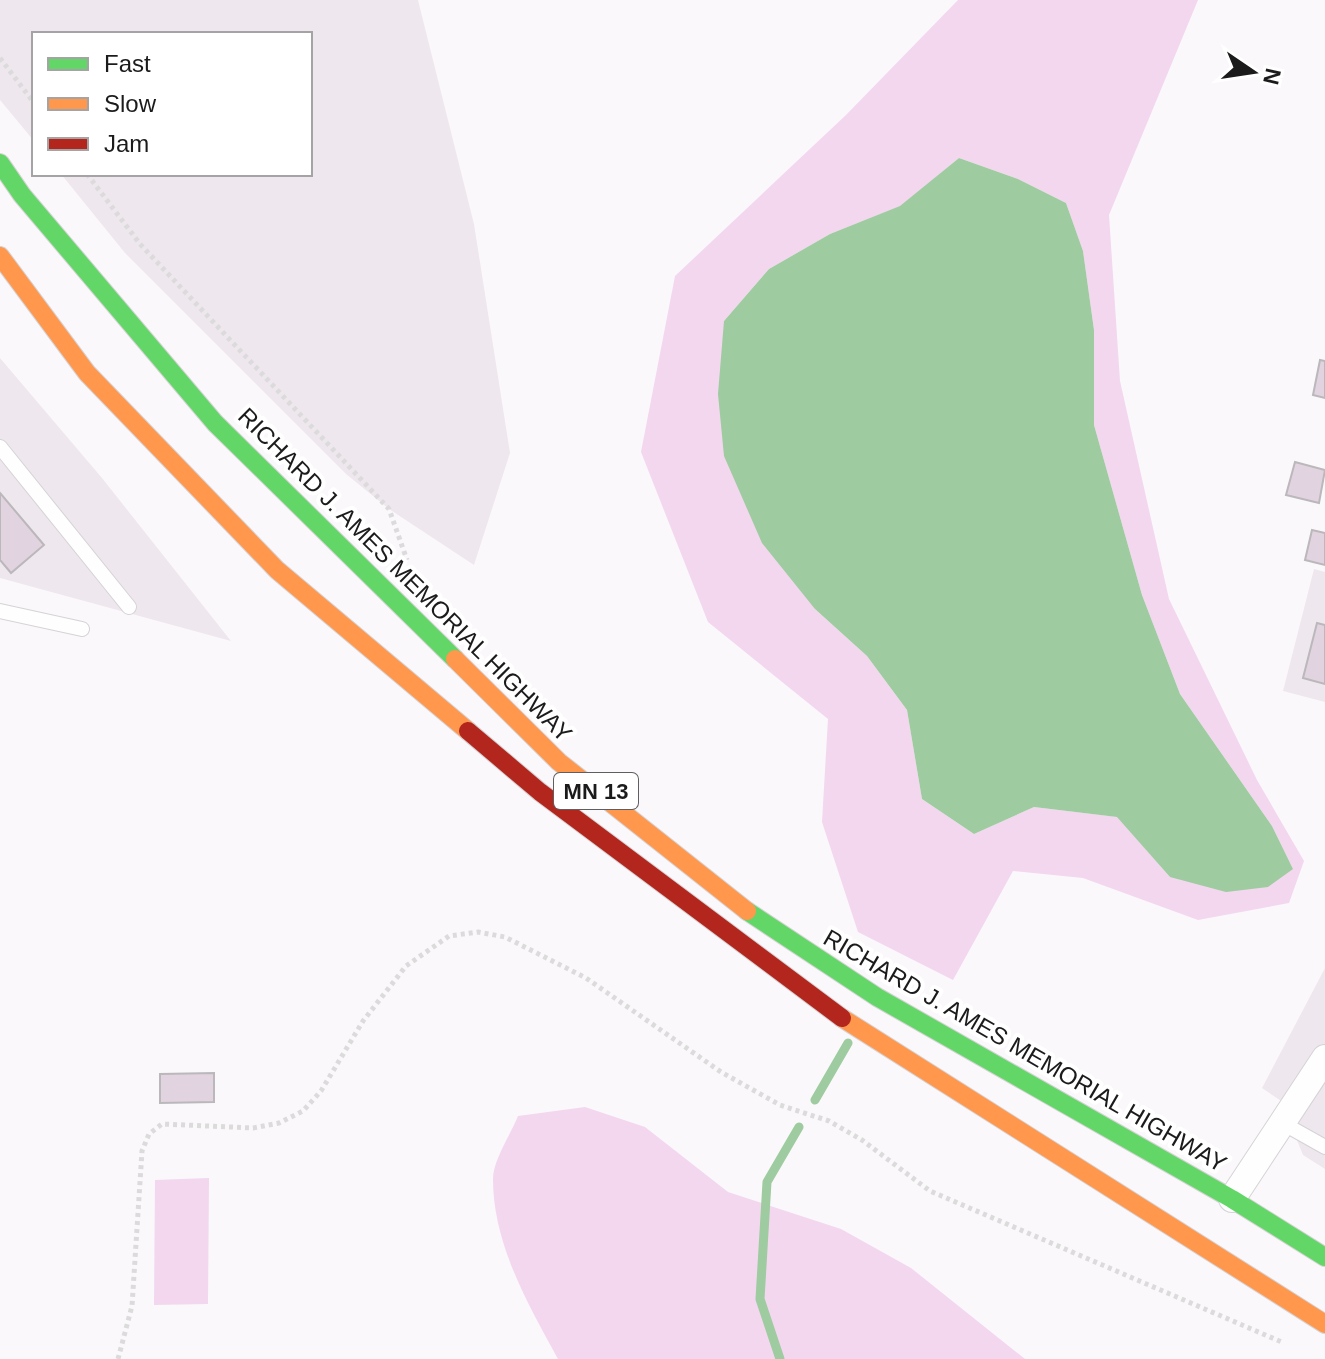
<svg xmlns="http://www.w3.org/2000/svg" width="1325" height="1359" viewBox="0 0 1325 1359" font-family="Helvetica,sans-serif">
	<style>
		.built { fill: #efe7ee }
		.green { fill: #f2d7ef; fill-rule: evenodd }
		.water { fill: #9ecb9f }
		.lines { fill: none; stroke-linecap: round; stroke-linejoin: round }
		.stream { stroke: #9ecb9f; stroke-width: 9 }
		.building { fill: #e2d3e1; stroke: #bab8ba; stroke-width: 2 }
		.lane-casing { stroke: #d5d3d5; stroke-width: 16 }
		.street-casing { stroke: #d5d3d5; stroke-width: 28 }
		.fast-casing { stroke: #d5d3d5; stroke-width: 20 }
		.slow-casing { stroke: #d5d3d5; stroke-width: 20 }
		.jam-casing { stroke: #d5d3d5; stroke-width: 20 }
		.path { stroke: #dcdbdc; stroke-width: 5; stroke-dasharray: 4 4; stroke-linecap: butt }
		.lane { stroke: #fefefe; stroke-width: 14 }
		.street { stroke: #fefefe; stroke-width: 26 }
		.fast { stroke: #63d668; stroke-width: 18 }
		.slow { stroke: #ff974d; stroke-width: 18 }
		.jam { stroke: #b3261e; stroke-width: 18 }
		.labels { text-anchor: middle; stroke-width: 8; stroke-linejoin: round; paint-order: stroke }
		.shield { fill: #fff; stroke: #605f60; stroke-width: 2 }
		.shield-label { font-size: 22px; font-weight: bold; fill: #1c1b1c }
		.street-label { font-size: 24px; fill: #1c1b1c; stroke: #fff }
	</style>
	<rect width="100%" height="100%" fill="#fbf8fb"/>
	<path class="built" d="M 0,0 L 418,0 L 474,224 L 510,453 L 474,565 L 389,509 L 346,474 L 125,253 L 61,174 L 310,174 L 310,34 L 34,34 L 34,141 L 0,100 Z
		M 0,358 L 102,478 L 231,641 L 0,578 Z
		M 1314,569 L 1325,572 L 1325,702 L 1283,691 Z
		M 1325,968 L 1325,1169 L 1303,1155 L 1281,1101 L 1262,1088 Z"/>
	<path class="green" d="M 958,0 L 1198,0 L 1109,215 L 1120,381 L 1169,599 L 1257,780 L 1304,861 L 1289,903 L 1198,920 L 1083,878 L 1013,871 L 953,980 L 858,932 L 822,822 L 828,719 L 708,622 L 641,452 L 675,276 L 846,115 ZM 959,158 L 1018,179 L 1066,203 L 1083,251 L 1094,330 L 1094,425 L 1142,595 L 1180,694 L 1272,826 L 1293,869 L 1170,877 L 1118,817 L 1034,807 L 974,834 L 922,799 L 907,710 L 867,656 L 815,609 L 724,321 L 769,269 L 830,234 L 901,206 Z
		M 585,1107 L 645,1127 L 728,1192 L 841,1229 L 911,1268 L 1025,1359 L 558,1359 C 528,1304 493,1244 493,1179 C 493,1160 511,1134 518,1116 Z
		M 209,1178 L 208,1304 L 154,1305 L 155,1180 Z"/>
	<path class="water" d="M 959,158 L 1018,179 L 1066,203 L 1083,251 L 1094,330 L 1094,425 L 1142,595 L 1180,694 L 1272,826 L 1293,869 L 1268,887 L 1226,892 L 1170,877 L 1117,817 L 1034,807 L 974,834 L 922,799 L 907,710 L 867,656 L 815,609 L 762,543 L 724,456 L 718,394 L 724,321 L 769,269 L 830,234 L 900,206 Z"/>
	<g class="lines">
		<path class="stream" d="M 815,1100 L 848,1043
			M 780,1359 L 760,1299 L 767,1182 L 799,1127"/>
	</g>
	<path class="building" d="M 1320,360 L 1325,361 L 1325,398 L 1313,395 Z
		M 1295,462 L 1325,470 L 1319,503 L 1286,495 Z
		M 0,493 L 44,545 L 11,573 L 0,560 Z
		M 1312,530 L 1325,533 L 1325,565 L 1305,560 Z
		M 1317,623 L 1325,625 L 1325,684 L 1303,678 Z
		M 214,1073 L 214,1102 L 160,1103 L 160,1074 Z"/>
	<g class="lines">
		<g class="lane-casing">
			<path id="lane" d="M 0,447 L 129,607
				M 0,611 L 82,629
				M 1284,1124 L 1325,1147"/>
		</g>
		<g class="street-casing">
			<path id="street" d="M 1232,1199 L 1325,1058"/>
		</g>
		<g class="fast-casing">
			<path id="fast" d="M 0,163 L 22,195 L 215,423 L 455,659
				M 747,911 L 877,997 L 1232,1199 L 1325,1257"/>
		</g>
		<g class="slow-casing">
			<path id="slow" d="M 0,256 L 87,373 L 277,570 L 468,731
				M 455,659 L 559,762 L 747,911
				M 842,1018 L 1325,1324"/>
		</g>
		<g class="jam-casing">
			<path id="jam" d="M 468,731 L 540,792 L 842,1018"/>
		</g>
		<path class="path" d="M 0,58 L 34,103
			M 87,174 L 140,244 L 389,509 L 407,560
			M 118,1359 L 132,1306 L 142,1151 L 149,1134 L 162,1124 L 253,1128 L 279,1123 L 303,1111 L 321,1091 L 363,1021 L 406,966 L 449,936 L 478,932 L 505,937 L 586,978 L 721,1072 L 780,1105 L 829,1121 L 862,1140 L 930,1191 L 1284,1343"/>
		<use href="#lane" class="lane"/>
		<use href="#street" class="street"/>
		<use href="#fast" class="fast"/>
		<use href="#slow" class="slow"/>
		<use href="#jam" class="jam"/>
	</g>
	<g class="labels">
		<rect class="shield" x="554" y="773" width="84" height="36" rx="6"/>
		<g class="shield-label">
			<text x="596" y="799">MN 13</text>
		</g>
		<g class="street-label">
			<text transform="translate(405 575) rotate(45)" y="8">RICHARD J. AMES MEMORIAL HIGHWAY</text>
			<text transform="translate(1025 1051) rotate(30)" y="8">RICHARD J. AMES MEMORIAL HIGHWAY</text>
		</g>
	</g>
	<rect x="32" y="32" width="280" height="144" fill="#ffffff" stroke="#a4a4a4" stroke-width="2"/>
	<rect x="48" y="58" width="40" height="12" fill="#63d668" stroke="#a4a4a4" stroke-width="2"/>
	<text x="104" y="72" font-size="24" fill="#1c1b1c">Fast</text>
	<rect x="48" y="98" width="40" height="12" fill="#ff974d" stroke="#a4a4a4" stroke-width="2"/>
	<text x="104" y="112" font-size="24" fill="#1c1b1c">Slow</text>
	<rect x="48" y="138" width="40" height="12" fill="#b3261e" stroke="#a4a4a4" stroke-width="2"/>
	<text x="104" y="152" font-size="24" fill="#1c1b1c">Jam</text>
	<g transform="translate(1253 72) rotate(103)" stroke="#ffffff" stroke-width="6" paint-order="stroke">
	<path d="M0-6L14 30L0 20L-14 30Z" fill="#1c1b1c"/>
	<text y="-12" font-size="22" font-weight="bold" text-anchor="middle" fill="#1c1b1c">N</text>
	</g>
</svg>
